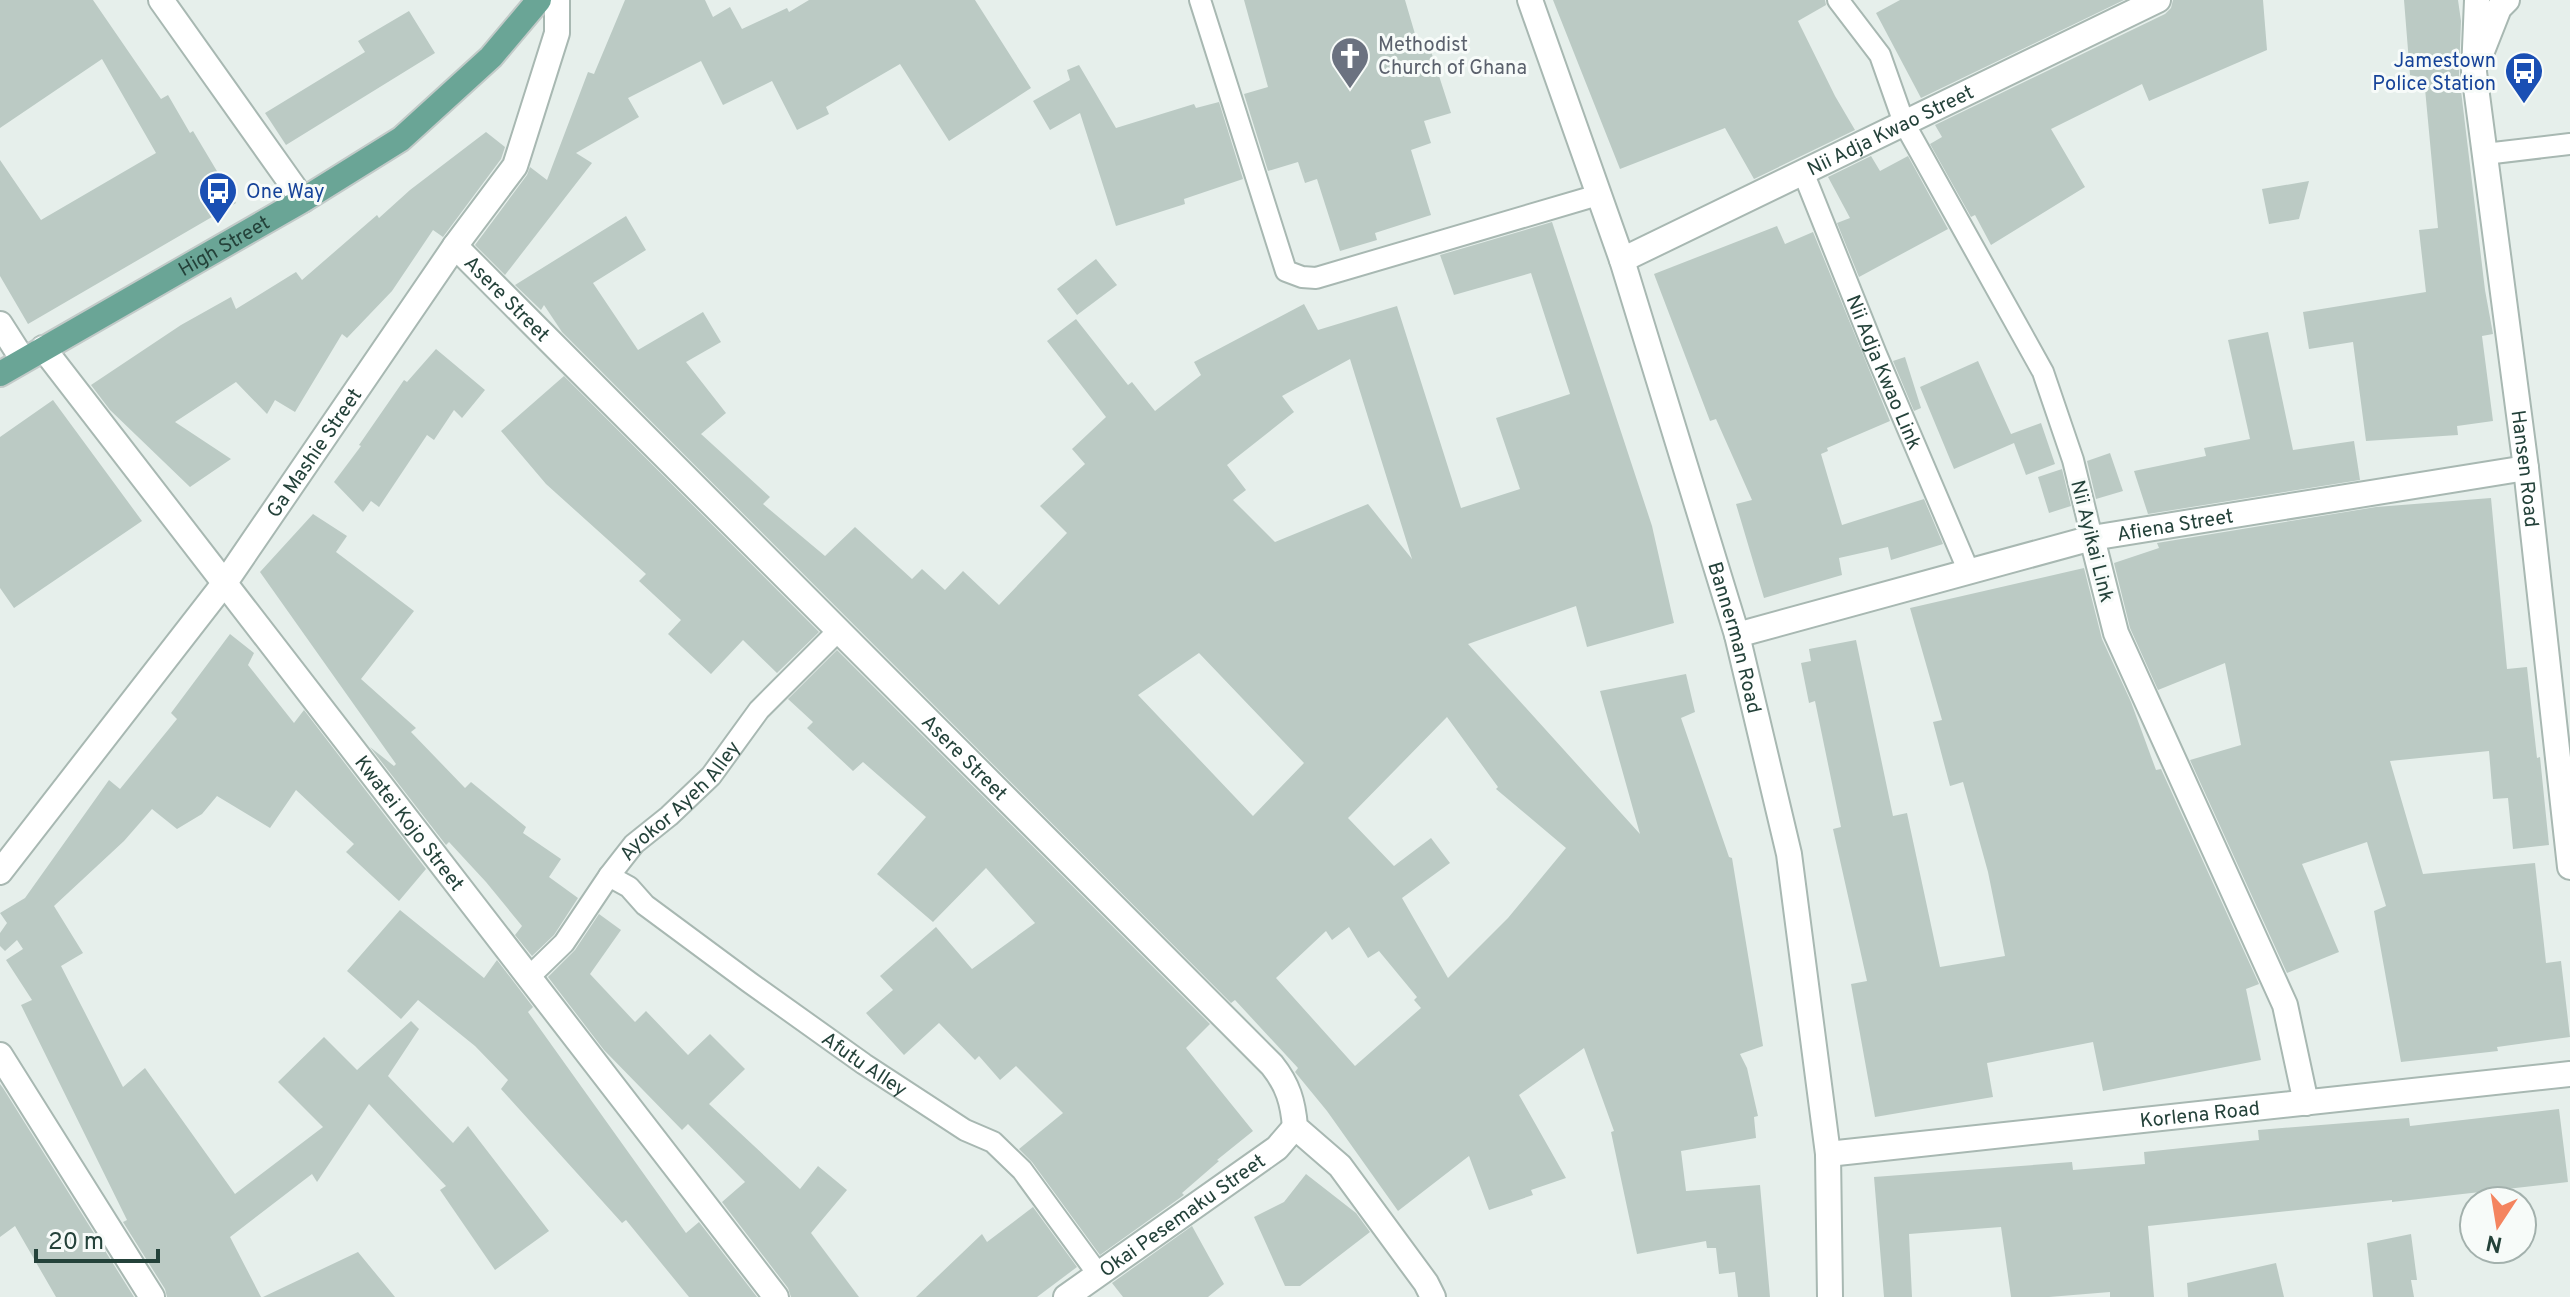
<svg xmlns="http://www.w3.org/2000/svg" width="2570" height="1297" viewBox="0 0 2570 1297" font-family="Overpass,sans-serif">
	<style>
		.building { fill: #bbcac4; fill-rule: evenodd }
		.lines { fill: none; stroke-linecap: round; stroke-linejoin: round }
		.service-casing { stroke: #a8b8b2; stroke-width: 24 }
		.minor-casing { stroke: #a8b8b2; stroke-width: 28 }
		.tertiary-casing { stroke: #a8b8b2; stroke-width: 28 }
		.primary-casing { stroke: #c2cac8; stroke-width: 28 }
		.service { stroke: #fff; stroke-width: 20 }
		.minor { stroke: #fff; stroke-width: 24 }
		.tertiary { stroke: #fff; stroke-width: 24 }
		.primary { stroke: #6aa596; stroke-width: 24 }
		.labels { text-anchor: middle; stroke-width: 6; stroke-linejoin: round; paint-order: stroke }
		.worship-label { font-size: 20px; fill: #5b616d; stroke: #f7fbf9; text-anchor: start }
		.transit-label { font-size: 20px; fill: #164399; stroke: #f7fbf9; text-anchor: end }
		.street-label { font-size: 20px; fill: #24423a; stroke: #f7fbf9 }
	</style>
	<rect width="100%" height="100%" fill="#e6efeb"/>
	<path class="building" d="M 0,0 L 93,0 L 161,99 L 168,95 L 190,133 L 193,131 L 236,203 L 28,324 L 0,276 L 0,160 L 41,220 L 156,153 L 102,59 L 0,128 Z
		M 625,0 L 705,0 L 713,17 L 730,7 L 742,29 L 787,8 L 789,12 L 809,0 L 975,0 L 1031,88 L 949,141 L 900,64 L 826,107 L 829,114 L 797,130 L 772,81 L 723,105 L 701,61 L 628,98 L 639,117 L 576,153 L 592,163 L 505,275 L 475,245 L 527,175 L 530,167 L 547,180 L 588,72 L 594,74 Z
		M 1244,0 L 1405,0 L 1420,51 L 1430,48 L 1451,113 L 1424,121 L 1431,143 L 1411,150 L 1431,215 L 1375,233 L 1377,240 L 1340,251 L 1317,179 L 1305,183 L 1298,162 L 1268,171 L 1244,94 L 1268,87 Z
		M 1553,0 L 1825,0 L 1826,5 L 1798,21 L 1835,96 L 1855,130 L 1754,179 L 1725,128 L 1620,169 Z
		M 1900,0 L 2124,0 L 1921,98 L 1876,13 Z
		M 2173,0 L 2263,0 L 2267,50 L 2149,101 L 2142,84 L 2051,129 L 2085,187 L 1991,245 L 1975,215 L 1971,217 L 1930,144 L 1942,137 L 1935,125 L 2165,14 L 2171,8 Z
		M 2404,0 L 2458,0 L 2461,21 L 2459,74 L 2485,290 L 2493,334 L 2482,336 L 2493,421 L 2457,426 L 2458,435 L 2366,441 L 2353,342 L 2309,349 L 2303,312 L 2426,292 L 2419,230 L 2438,228 L 2424,78 L 2410,75 Z
		M 409,11 L 435,53 L 286,145 L 265,113 L 365,52 L 358,41 Z
		M 1079,65 L 1116,128 L 1194,104 L 1196,108 L 1219,102 L 1243,179 L 1184,199 L 1185,204 L 1116,226 L 1080,113 L 1050,130 L 1033,101 L 1070,80 L 1067,70 Z
		M 486,132 L 505,147 L 501,159 L 443,237 L 433,230 L 392,291 L 347,338 L 342,334 L 295,412 L 275,400 L 267,414 L 236,382 L 175,422 L 231,459 L 190,487 L 110,410 L 91,385 L 181,325 L 231,297 L 236,309 L 296,272 L 302,280 L 377,215 L 379,218 L 410,190 Z
		M 1871,156 L 1880,171 L 1908,156 L 1948,229 L 1859,277 L 1837,223 L 1850,218 L 1828,177 Z
		M 2309,181 L 2299,219 L 2269,224 L 2262,189 Z
		M 626,216 L 646,250 L 593,283 L 638,350 L 703,312 L 721,342 L 686,362 L 726,413 L 701,434 L 770,497 L 763,504 L 825,556 L 855,527 L 912,579 L 922,569 L 945,590 L 963,571 L 999,605 L 1067,533 L 1040,506 L 1085,464 L 1072,449 L 1106,417 L 1047,341 L 1076,319 L 1128,385 L 1132,382 L 1155,411 L 1201,375 L 1194,362 L 1304,304 L 1318,330 L 1397,306 L 1461,508 L 1520,489 L 1496,418 L 1570,394 L 1531,273 L 1454,295 L 1440,255 L 1552,222 L 1652,526 L 1674,623 L 1587,647 L 1576,606 L 1468,644 L 1640,834 L 1600,691 L 1686,674 L 1695,712 L 1681,718 L 1729,857 L 1732,858 L 1763,1046 L 1740,1054 L 1747,1068 L 1758,1116 L 1754,1117 L 1756,1138 L 1681,1151 L 1686,1191 L 1760,1185 L 1770,1297 L 1738,1297 L 1735,1272 L 1719,1274 L 1716,1248 L 1707,1248 L 1706,1241 L 1637,1254 L 1611,1132 L 1614,1131 L 1584,1048 L 1519,1095 L 1566,1178 L 1531,1190 L 1533,1195 L 1489,1210 L 1469,1156 L 1398,1211 L 1327,1111 L 1295,1072 L 1298,1068 L 1235,1000 L 1231,1003 L 562,332 L 544,305 L 541,310 L 515,285 ZM 1350,359 L 1380,456 L 1412,559 L 1368,504 L 1275,542 L 1233,500 L 1246,490 L 1227,465 L 1294,412 L 1282,396 ZM 1199,653 L 1304,763 L 1253,816 L 1138,695 ZM 1447,717 L 1498,787 L 1496,789 L 1566,848 L 1508,918 L 1448,978 L 1402,898 L 1450,863 L 1431,838 L 1394,866 L 1348,818 ZM 1349,927 L 1368,958 L 1379,951 L 1417,997 L 1414,1000 L 1421,1008 L 1355,1066 L 1276,978 L 1326,931 L 1332,940 Z
		M 1777,226 L 1785,244 L 1813,232 L 1890,421 L 1827,448 L 1828,451 L 1821,454 L 1842,525 L 1924,499 L 1943,544 L 1891,560 L 1888,547 L 1839,558 L 1842,575 L 1764,598 L 1736,504 L 1752,500 L 1716,419 L 1710,421 L 1654,274 Z
		M 1096,259 L 1117,285 L 1077,315 L 1057,289 Z
		M 2268,332 L 2293,450 L 2354,441 L 2360,480 L 2148,514 L 2134,471 L 2206,456 L 2204,448 L 2250,439 L 2228,340 Z
		M 436,349 L 485,390 L 462,418 L 454,410 L 434,440 L 427,435 L 379,507 L 371,501 L 363,512 L 334,482 L 361,446 L 359,445 L 404,380 L 407,382 Z
		M 1905,357 L 1921,408 L 1914,411 L 1893,361 Z
		M 1978,361 L 2011,434 L 2041,423 L 2055,464 L 2026,475 L 2014,443 L 1954,469 L 1920,387 Z
		M 564,376 L 819,632 L 777,673 L 743,640 L 711,674 L 668,634 L 681,620 L 639,581 L 646,574 L 546,484 L 501,431 Z
		M 53,400 L 142,521 L 14,608 L 0,588 L 0,437 Z
		M 2110,453 L 2123,491 L 2096,499 L 2087,461 Z
		M 2062,469 L 2071,506 L 2049,513 L 2038,477 Z
		M 2491,498 L 2507,669 L 2527,667 L 2537,758 L 2540,757 L 2549,845 L 2513,849 L 2508,798 L 2493,799 L 2489,751 L 2390,761 L 2423,874 L 2535,863 L 2546,963 L 2561,961 L 2570,1037 L 2497,1047 L 2498,1051 L 2401,1062 L 2374,911 L 2386,906 L 2367,842 L 2302,864 L 2339,952 L 2287,973 L 2190,760 L 2241,745 L 2225,663 L 2158,690 L 2130,628 L 2114,563 L 2159,548 L 2157,543 L 2376,507 Z
		M 313,514 L 347,536 L 336,552 L 414,611 L 361,679 L 416,728 L 411,732 L 465,788 L 471,782 L 526,827 L 523,833 L 561,859 L 549,877 L 578,898 L 554,935 L 532,956 L 515,935 L 522,926 L 486,882 L 449,842 L 446,845 L 370,747 L 394,766 L 396,764 L 260,572 Z
		M 2084,568 L 2102,639 L 2131,702 L 2156,770 L 2161,769 L 2259,984 L 2246,989 L 2261,1060 L 2103,1091 L 2093,1042 L 1987,1063 L 1993,1097 L 1875,1117 L 1851,984 L 1867,981 L 1833,829 L 1841,827 L 1815,701 L 1809,703 L 1801,663 L 1811,661 L 1809,649 L 1856,640 L 1893,816 L 1907,813 L 1940,967 L 2005,956 L 1988,872 L 1963,782 L 1950,786 L 1933,722 L 1942,720 L 1910,608 Z
		M 230,634 L 254,653 L 248,665 L 294,723 L 304,710 L 426,869 L 399,901 L 346,852 L 354,844 L 296,790 L 270,828 L 217,796 L 202,814 L 177,829 L 152,809 L 124,841 L 54,906 L 83,953 L 61,966 L 123,1087 L 145,1068 L 235,1194 L 323,1127 L 278,1082 L 324,1037 L 357,1070 L 411,1021 L 419,1029 L 388,1076 L 453,1143 L 468,1126 L 549,1231 L 495,1270 L 440,1190 L 446,1186 L 369,1104 L 317,1182 L 312,1174 L 230,1237 L 261,1297 L 167,1297 L 165,1289 L 123,1222 L 127,1220 L 21,1005 L 32,1000 L 6,960 L 23,949 L 17,940 L 5,951 L 0,946 L 0,933 L 7,923 L 0,913 L 25,898 L 109,780 L 120,789 L 177,719 L 171,713 Z
		M 837,650 L 1210,1024 L 1186,1048 L 1253,1131 L 1217,1160 L 1219,1161 L 1182,1193 L 1184,1195 L 1100,1255 L 1032,1162 L 1019,1149 L 1063,1113 L 1016,1066 L 1000,1080 L 979,1056 L 975,1060 L 939,1023 L 904,1055 L 866,1013 L 893,990 L 880,976 L 936,927 L 972,969 L 1035,923 L 986,868 L 933,922 L 877,874 L 926,817 L 863,762 L 853,771 L 807,728 L 813,722 L 788,699 Z
		M 400,910 L 484,978 L 497,960 L 533,1007 L 528,1012 L 686,1233 L 699,1222 L 757,1297 L 689,1297 L 626,1220 L 622,1223 L 501,1089 L 508,1080 L 475,1046 L 418,1000 L 401,1019 L 347,971 Z
		M 599,914 L 621,930 L 590,974 L 635,1022 L 646,1011 L 688,1055 L 710,1034 L 745,1069 L 709,1104 L 800,1189 L 818,1166 L 847,1190 L 811,1233 L 859,1297 L 791,1297 L 788,1288 L 722,1202 L 745,1182 L 688,1124 L 682,1130 L 604,1050 L 548,977 L 575,950 Z
		M 0,1084 L 3,1088 L 134,1297 L 56,1297 L 15,1226 L 0,1237 Z
		M 2559,1109 L 2568,1182 L 2392,1202 L 2392,1200 L 2148,1226 L 2154,1297 L 2110,1297 L 2110,1292 L 2049,1297 L 2011,1297 L 2001,1227 L 1909,1234 L 1912,1297 L 1884,1297 L 1874,1177 L 2072,1162 L 2073,1170 L 2145,1164 L 2144,1152 L 2259,1140 L 2258,1130 L 2409,1118 L 2410,1126 Z
		M 1306,1174 L 1356,1213 L 1370,1232 L 1300,1286 L 1285,1286 L 1254,1217 L 1284,1202 Z
		M 1033,1207 L 1077,1267 L 1037,1297 L 916,1297 L 982,1234 L 987,1242 Z
		M 1192,1226 L 1224,1284 L 1208,1297 L 1123,1297 L 1112,1283 Z
		M 2411,1234 L 2417,1280 L 2411,1280 L 2414,1297 L 2373,1297 L 2367,1243 Z
		M 358,1252 L 395,1297 L 263,1297 Z
		M 2276,1263 L 2284,1297 L 2188,1297 L 2187,1283 Z"/>
	<g class="lines">
		<g class="service-casing">
			<g id="service">
				<path d="M 1200,0 L 1286,271 L 1302,277 L 1316,278 L 1598,195"/>
				<path d="M 1838,0 L 1880,55 L 1904,123 L 2043,372 L 2073,460 L 2092,538"/>
				<path d="M 2485,154 L 2570,144"/>
				<path id="s1" d="M 1803,172 L 1876,354 L 1969,572"/>
				<path id="s2" d="M 609,876 L 629,887 L 645,905 L 749,982 L 864,1064 L 965,1130 L 993,1142 L 1022,1170 L 1098,1274"/>
				<path id="s3" d="M 530,976 L 564,943 L 609,876 L 634,844 L 669,816 L 711,776 L 759,710 L 839,630"/>
			</g>
		</g>
		<g class="minor-casing">
			<g id="minor">
				<path d="M 161,0 L 303,200"/>
				<path id="s4" d="M 2477,0 L 2474,72 L 2526,468 L 2570,867"/>
				<path d="M 2482,51 L 2499,8 L 2507,0"/>
				<path id="s5" d="M 455,246 L 1272,1065 C 1288,1085 1293,1102 1295,1127 L 1340,1166 L 1426,1283 L 1433,1297"/>
				<path id="s6" d="M 1622,260 L 2158,0"/>
				<path d="M 0,324 L 23,360"/>
				<path id="s7" d="M 43,348 L 776,1297"/>
				<path d="M 2092,538 L 2116,633 L 2285,1005 L 2306,1103"/>
				<path id="s8" d="M 1737,635 L 2092,538 L 2526,468"/>
				<path id="s9" d="M 0,872 L 226,581 L 455,246 L 515,166 L 557,33 L 557,0"/>
				<path d="M 0,1055 L 152,1297"/>
				<path id="s10" d="M 1828,1154 L 2570,1074"/>
				<path id="s11" d="M 1066,1297 L 1277,1148 L 1295,1127"/>
			</g>
		</g>
		<g class="tertiary-casing">
			<g id="tertiary">
				<path id="s12" d="M 1530,0 L 1622,260 L 1737,635 L 1789,854 L 1828,1154 L 1830,1297"/>
			</g>
		</g>
		<g class="primary-casing">
			<g id="primary">
				<path id="s13" d="M 0,374 L 303,200 L 401,139 L 491,57 L 539,0"/>
			</g>
		</g>
		<use href="#service" class="service"/>
		<use href="#minor" class="minor"/>
		<use href="#tertiary" class="tertiary"/>
		<use href="#primary" class="primary"/>
	</g>
	<defs>
		<g id="church-pin" transform="scale(2)"><path d="M0 17L-7.5 6A9.5 9.5 0 1 1 7.5 6Z" fill="#6b7280" stroke="#f7fbf9"/><path d="M-1.2-6h2.4v3.5h3.3v2.4h-3.3V6h-2.4V-.1h-3.3v-2.4h3.3Z" fill="#fff"/></g>
		<g id="bus-pin" transform="scale(2)"><path d="M0 17L-7.5 6A9.5 9.5 0 1 1 7.5 6Z" fill="#1a4fb4" stroke="#f7fbf9"/><path d="M-5-6H5V4H4V6H2V4H-2V6H-4V4H-5ZM-3.5-4V0h7V-4ZM-3.5 1.2v1.5H-2V1.2ZM2 1.2v1.5H3.5V1.2Z" fill="#fff"/></g>
	</defs>
	<g fill-rule="evenodd">
		<use href="#church-pin" x="1350" y="56"/>
		<use href="#bus-pin" x="2524" y="71"/>
		<use href="#bus-pin" x="218" y="191"/>
	</g>
	<g class="labels">
		<g class="worship-label">
			<text x="1378" y="51">Methodist<tspan x="1378" dy="23">Church of Ghana</tspan></text>
		</g>
		<g class="transit-label">
			<text x="2496" y="67">Jamestown<tspan x="2496" dy="23">Police Station</tspan></text>
			<text x="246" y="198" text-anchor="start">One Way</text>
		</g>
		<g class="street-label">
			<text dy="7" stroke="none"><textPath href="#s6" startOffset="298">Nii Adja Kwao Street</textPath></text>
			<text dy="7" stroke="none"><textPath href="#s13" startOffset="258">High Street</textPath></text>
			<text dy="7" stroke="none"><textPath href="#s5" startOffset="74">Asere Street</textPath></text>
			<text dy="7" stroke="none"><textPath href="#s1" startOffset="216">Nii Adja Kwao Link</textPath></text>
			<text dy="7" stroke="none"><textPath href="#s9" startOffset="524">Ga Mashie Street</textPath></text>
			<text dy="7" stroke="none"><textPath href="#s4" startOffset="472">Hansen Road</textPath></text>
			<text dy="7" stroke="none"><textPath href="#s8" startOffset="452">Afiena Street</textPath></text>
			<text transform="translate(2093 541) rotate(76)" y="7">Nii Ayikai Link</text>
			<text dy="7" stroke="none"><textPath href="#s12" startOffset="670">Bannerman Road</textPath></text>
			<text dy="7" stroke="none"><textPath href="#s5" startOffset="722">Asere Street</textPath></text>
			<text dy="7" stroke="none"><textPath href="#s3" startOffset="232">Ayokor Ayeh Alley</textPath></text>
			<text dy="7" stroke="none"><textPath href="#s7" startOffset="600">Kwatei Kojo Street</textPath></text>
			<text dy="7" stroke="none"><textPath href="#s2" startOffset="318">Afutu Alley</textPath></text>
			<text dy="7" stroke="none"><textPath href="#s10" startOffset="374">Korlena Road</textPath></text>
			<text dy="7" stroke="none"><textPath href="#s11" startOffset="142">Okai Pesemaku Street</textPath></text>
		</g>
	</g>
	<g transform="translate(2498 1225) rotate(192)"><circle r="38" fill="#f7fbf9" stroke="#a3b1ad" stroke-width="2"/>
	<path d="M0-6L14 30L0 20L-14 30Z" fill="#f4845f"/>
	<text y="-12" font-size="22" font-weight="bold" text-anchor="middle" fill="#24423a">N</text>
	</g>
	<path d="M36 1249v12h122v-12" fill="none" stroke="#24423a" stroke-width="4"/>
	<text x="48" y="1249" font-size="24" fill="#24423a" stroke="#f7fbf9" stroke-width="6" paint-order="stroke">20 m</text>
</svg>
